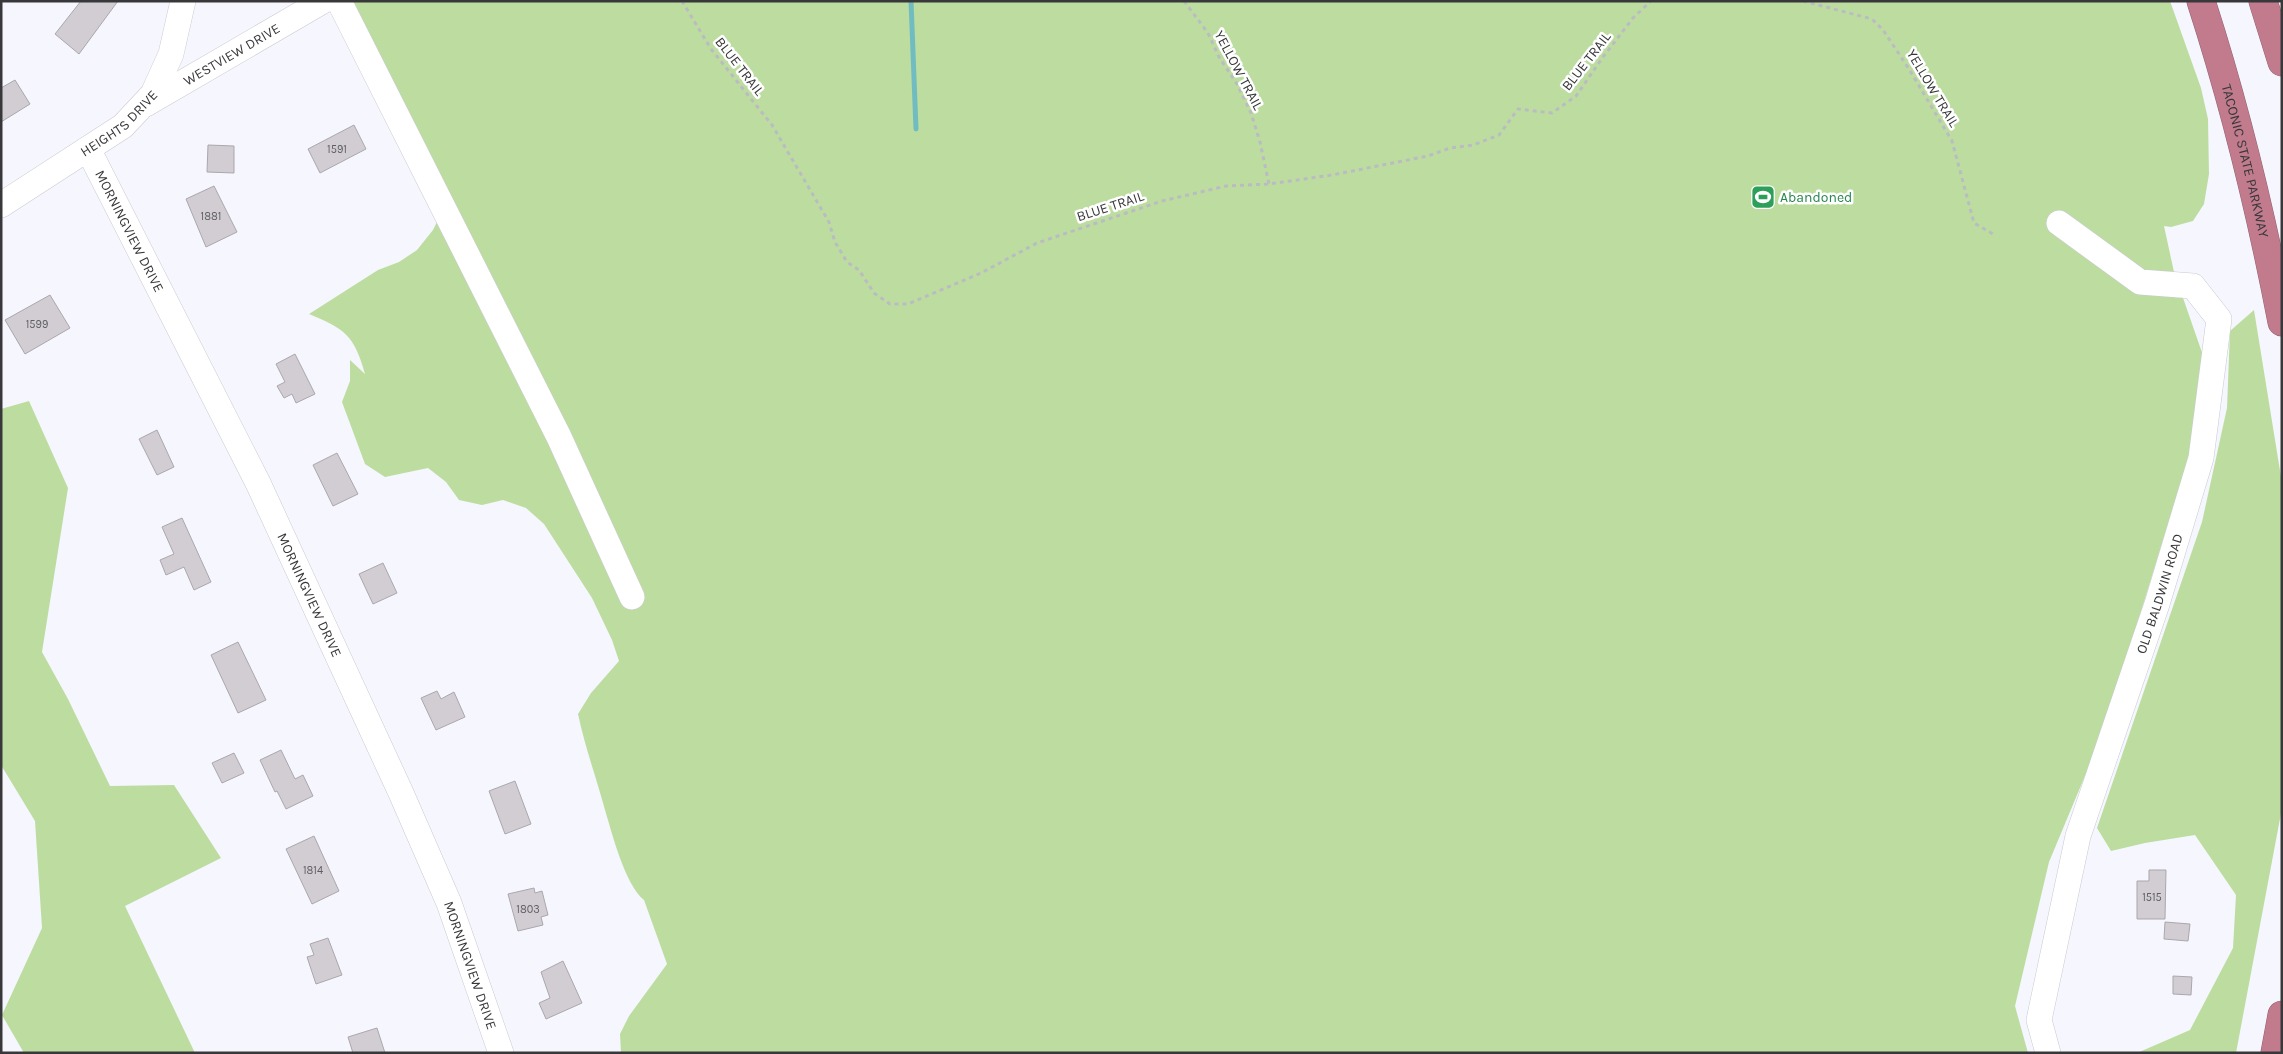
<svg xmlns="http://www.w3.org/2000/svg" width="2283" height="1054" viewBox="0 0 2283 1054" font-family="Karla,sans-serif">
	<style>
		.green { fill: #bcdd9f }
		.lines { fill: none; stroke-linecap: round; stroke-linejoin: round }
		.stream { stroke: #71bcc0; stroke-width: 5 }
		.building { fill: #d1cdd3; stroke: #aba7ad }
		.minor-casing { stroke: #cacbd2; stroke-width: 26 }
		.highway-casing { stroke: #916470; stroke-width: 29 }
		.path { stroke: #bbbbc2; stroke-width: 3; stroke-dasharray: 4 4; stroke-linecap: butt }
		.minor { stroke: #fff; stroke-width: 25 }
		.highway { stroke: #c17b8d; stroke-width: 28 }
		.labels { text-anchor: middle; stroke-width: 5; stroke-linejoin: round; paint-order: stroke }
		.number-label { font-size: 11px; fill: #5e5d61 }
		.street-label { font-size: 14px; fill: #38383b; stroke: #fff }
		.leisure-label { font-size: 14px; fill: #27864d; stroke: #fff; text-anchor: start }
	</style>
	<rect width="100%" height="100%" fill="#f6f6fe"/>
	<path class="green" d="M 345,1 L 2170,1 L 2201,88 L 2208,119 L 2209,174 L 2204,204 L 2193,221 L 2171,227 L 2164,226 L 2174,272 L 2206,364 L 2198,427 L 2105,728 L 2049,862 L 2015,1006 L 2028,1053 L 621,1053 L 620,1034 L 629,1016 L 667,964 L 644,900 C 625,885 612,833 605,810 C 596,777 585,747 578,714 L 591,693 L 619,661 L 612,640 L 592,598 L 544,524 L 526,508 L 503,500 L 482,505 L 459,500 L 446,482 L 428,468 L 385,477 L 365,464 L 342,402 L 350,381 L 350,360 L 365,374 C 354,335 345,329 309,314 L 378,270 L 399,262 L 417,250 L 433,230 L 444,208 Z
		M 2254,310 L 2282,483 L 2282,808 L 2236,1053 L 2137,1053 L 2190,1030 L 2233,948 L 2236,895 L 2195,835 L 2145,843 L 2111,851 L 2097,828 L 2202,522 L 2227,408 L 2230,331 Z
		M 29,401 L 68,488 L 42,652 L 68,699 L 110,786 L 174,785 L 221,858 L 125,906 L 195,1053 L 24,1053 L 2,1015 L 42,928 L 35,821 L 1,765 L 1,409 Z"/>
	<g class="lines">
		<path class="stream" d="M 911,1 L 916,129"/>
	</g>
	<path class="building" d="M 81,1 L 118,1 L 79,54 L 55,34 Z
		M 15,80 L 30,104 L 1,122 L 1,88 Z
		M 354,125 L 366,149 L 320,173 L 308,149 Z
		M 208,145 L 234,146 L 234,173 L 207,172 Z
		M 214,186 L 237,232 L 206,247 L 186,199 Z
		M 50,295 L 70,328 L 25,354 L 5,320 Z
		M 295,354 L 315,394 L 296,403 L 292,394 L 284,398 L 277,386 L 285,382 L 276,364 Z
		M 157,430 L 174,467 L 157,475 L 139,439 Z
		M 337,453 L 358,494 L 333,506 L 313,465 Z
		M 182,518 L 211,582 L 194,590 L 184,567 L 166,575 L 160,560 L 174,554 L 162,527 Z
		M 383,563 L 397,593 L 373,604 L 359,574 Z
		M 238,642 L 266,700 L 238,713 L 211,655 Z
		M 437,691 L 441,699 L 454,692 L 465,717 L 436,730 L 421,698 Z
		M 281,750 L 295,779 L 303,775 L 313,796 L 286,809 L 277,791 L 275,792 L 260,760 Z
		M 234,753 L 244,773 L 222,783 L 212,763 Z
		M 515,781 L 531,824 L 505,834 L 489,791 Z
		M 314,836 L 339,891 L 312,904 L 286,849 Z
		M 2149,870 L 2166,870 L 2165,919 L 2137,919 L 2137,881 L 2149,881 Z
		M 534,888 L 535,893 L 542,891 L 548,915 L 541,917 L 543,925 L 518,931 L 508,894 Z
		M 2165,922 L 2190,924 L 2188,941 L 2164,939 Z
		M 328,938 L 342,975 L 316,984 L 307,957 L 314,955 L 310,944 Z
		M 563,961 L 582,1003 L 546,1019 L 539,1003 L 550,998 L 541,972 Z
		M 2173,976 L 2192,977 L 2191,995 L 2173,994 Z
		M 377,1028 L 385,1053 L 353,1053 L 348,1037 Z"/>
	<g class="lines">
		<g class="minor-casing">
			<g id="minor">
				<path d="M 339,1 L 559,437 L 632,597"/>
				<path id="s1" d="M 146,104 L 323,1"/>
				<path id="s2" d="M 88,149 L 258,483 L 401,793 L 449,903 L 501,1053"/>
				<path id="s3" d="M 1,205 L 123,126 L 153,94 L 171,54 L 183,1"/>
				<path id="s4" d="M 2048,1053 L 2039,1020 L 2078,836 L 2157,604 L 2201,458 L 2219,319 L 2193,286 L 2140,282 L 2059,223"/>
			</g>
		</g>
		<g class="highway-casing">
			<g id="highway">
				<path id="s5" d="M 2201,1 C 2235,106 2261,213 2282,322"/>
				<path d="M 2263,1 L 2282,62"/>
				<path d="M 2275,1053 L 2282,1015"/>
			</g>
		</g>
		<path class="path" d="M 682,1 L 711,49 L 772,125 L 829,222 L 835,242 L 847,262 L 859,270 L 874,293 L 890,304 L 908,304 L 981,273 L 1037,243 L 1162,201 L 1226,186 L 1269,184 L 1332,175 L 1428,156 L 1450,148 L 1473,145 L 1499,135 L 1518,109 L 1552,113 L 1576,96 L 1603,57 L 1633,18 L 1651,1
			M 1184,1 L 1208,33 L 1219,57 L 1237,84 L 1251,113 L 1260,142 L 1269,184
			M 1803,1 L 1872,19 L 1883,30 L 1909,69 L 1952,141 L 1974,223 L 1993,234"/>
		<use href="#minor" class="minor"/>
		<use href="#highway" class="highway"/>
	</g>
	<defs>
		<g id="stadium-square" transform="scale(1.25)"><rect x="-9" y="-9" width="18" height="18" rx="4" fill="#2e9e5b" stroke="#fff"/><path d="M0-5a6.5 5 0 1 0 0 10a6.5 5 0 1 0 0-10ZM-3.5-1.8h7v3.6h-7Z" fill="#fff"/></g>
	</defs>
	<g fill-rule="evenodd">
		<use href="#stadium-square" x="1763" y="197"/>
	</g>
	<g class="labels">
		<g class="number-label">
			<text x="337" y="153">1591</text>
			<text x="211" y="220">1881</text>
			<text x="37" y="328">1599</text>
			<text x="313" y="874">1814</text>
			<text x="2152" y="901">1515</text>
			<text x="528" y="913">1803</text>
		</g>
		<g class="street-label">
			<text dy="5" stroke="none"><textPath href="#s1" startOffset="99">WESTVIEW DRIVE</textPath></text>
			<text transform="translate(1586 61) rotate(-52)" y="5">BLUE TRAIL</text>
			<text transform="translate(740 66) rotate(52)" y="5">BLUE TRAIL</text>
			<text transform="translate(1239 70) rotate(62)" y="5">YELLOW TRAIL</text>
			<text transform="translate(1933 88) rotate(59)" y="5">YELLOW TRAIL</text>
			<text dy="5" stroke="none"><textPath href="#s3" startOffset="144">HEIGHTS DRIVE</textPath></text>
			<text dy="5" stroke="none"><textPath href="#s5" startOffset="166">TACONIC STATE PARKWAY</textPath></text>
			<text transform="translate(1110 206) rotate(-18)" y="5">BLUE TRAIL</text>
			<text dy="5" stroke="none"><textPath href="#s2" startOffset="92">MORNINGVIEW DRIVE</textPath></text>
			<text dy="5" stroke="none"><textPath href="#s2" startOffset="498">MORNINGVIEW DRIVE</textPath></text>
			<text dy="5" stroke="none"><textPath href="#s4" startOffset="478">OLD BALDWIN ROAD</textPath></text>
			<text dy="5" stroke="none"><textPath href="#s2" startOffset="902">MORNINGVIEW DRIVE</textPath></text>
		</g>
		<g class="leisure-label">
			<text x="1780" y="202">Abandoned</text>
		</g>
	</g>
	<rect width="2283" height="1054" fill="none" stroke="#38383b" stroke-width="5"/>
</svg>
